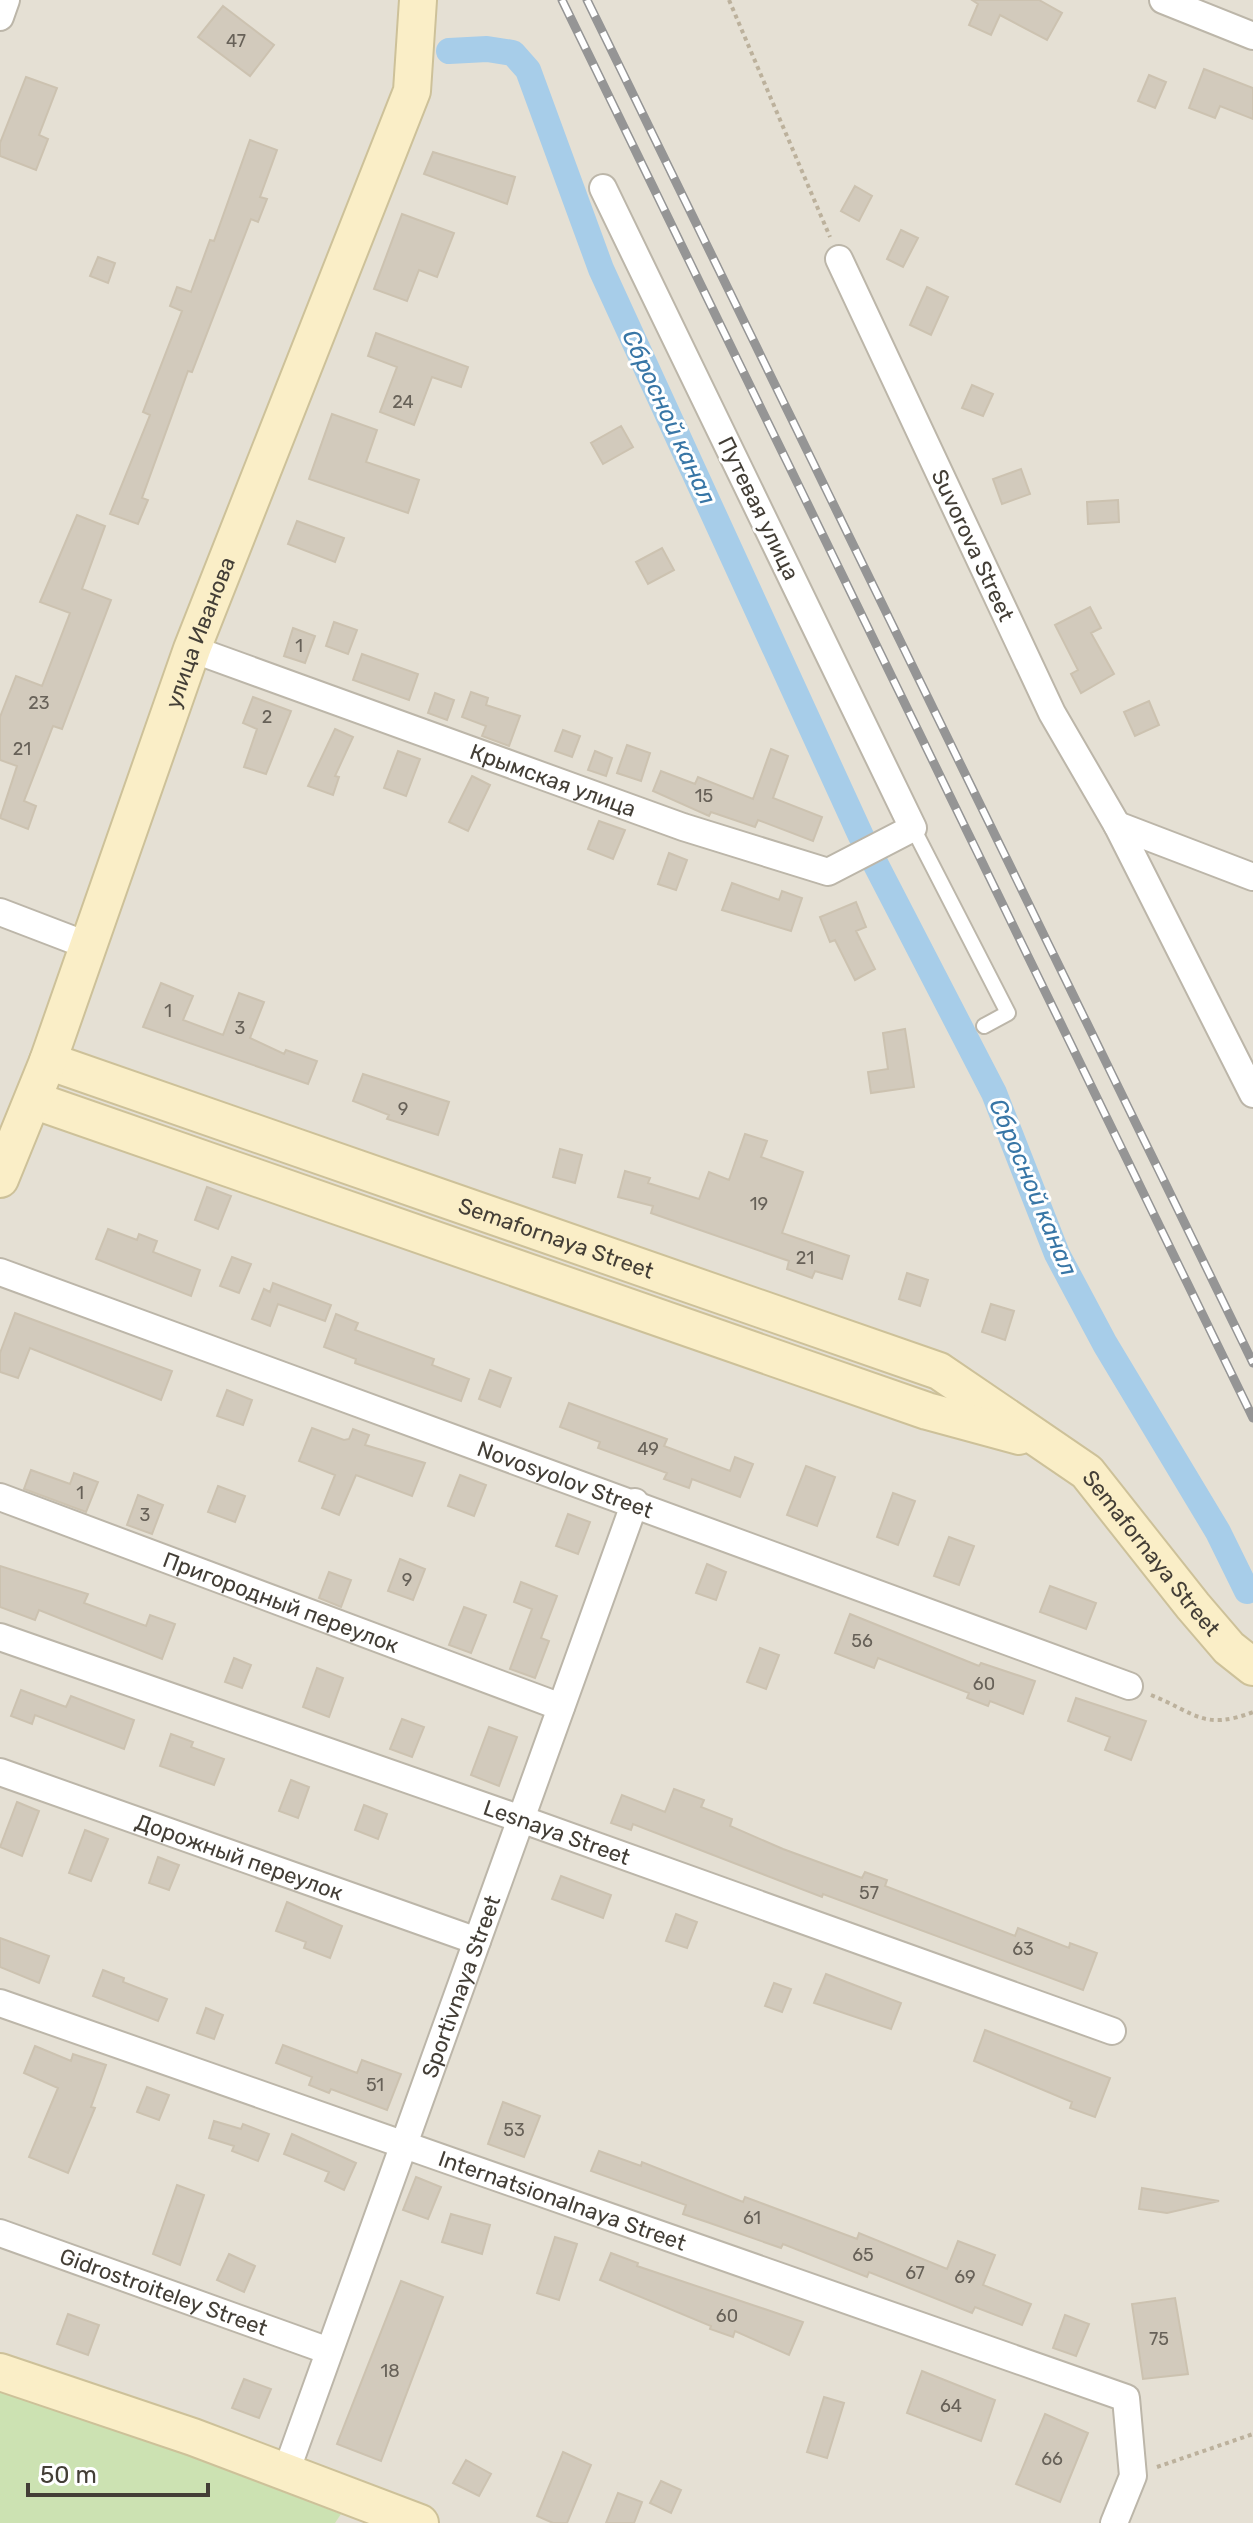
<svg xmlns="http://www.w3.org/2000/svg" width="1253" height="2523" viewBox="0 0 1253 2523" font-family="Rubik,sans-serif">
	<style>
		.residential { fill: #e5e0d4 }
		.green { fill: #cce2b2 }
		.lines { fill: none; stroke-linecap: round; stroke-linejoin: round }
		.canal { stroke: #a7cde9; stroke-width: 26 }
		.building { fill: #d2cabc; stroke: #ccc2b0; stroke-width: 2 }
		.lane-casing { stroke: #bcb6a9; stroke-width: 18 }
		.street-casing { stroke: #bcb6a9; stroke-width: 30 }
		.secondary-casing { stroke: #cdc199; stroke-width: 40 }
		.path { stroke: #bcb19c; stroke-width: 4; stroke-dasharray: 4 4; stroke-linecap: butt }
		.lane { stroke: #fff; stroke-width: 14 }
		.street { stroke: #fff; stroke-width: 26 }
		.secondary { stroke: #faeec7; stroke-width: 36 }
		.rail-casing { stroke: #959595; stroke-width: 9 }
		.rail { stroke: #fff; stroke-width: 6; stroke-dasharray: 18; stroke-linecap: butt }
		.labels { text-anchor: middle; stroke-width: 6; stroke-linejoin: round; paint-order: stroke }
		.number-label { font-size: 18px; fill: #676158 }
		.street-label { font-size: 22px; fill: #433e36; stroke: #fff }
		.water-label { font-size: 24px; font-style: italic; fill: #3876a6; stroke: #fff }
	</style>
	<rect width="100%" height="100%" fill="#f1eee6"/>
	<path class="residential" d="M 0,0 L 1253,0 L 1253,2523 L 0,2523 Z"/>
	<path class="green" d="M 0,2384 L 341,2514 L 335,2523 L 0,2523 Z"/>
	<g class="lines">
		<path class="canal" d="M 449,51 L 487,49 L 513,53 L 528,70 L 601,269 L 861,836
			M 874,861 L 994,1093 L 1057,1254 L 1105,1344 L 1218,1532 L 1247,1591"/>
	</g>
	<path class="building" d="M 972,0 L 1039,0 L 1062,13 L 1047,40 L 1000,15 L 991,35 L 969,25 L 978,4 Z
		M 223,6 L 274,45 L 250,76 L 198,37 Z
		M 1204,69 L 1253,88 L 1253,119 L 1220,106 L 1215,118 L 1189,108 Z
		M 1149,75 L 1166,82 L 1155,108 L 1138,101 Z
		M 26,77 L 57,88 L 39,135 L 48,139 L 36,170 L 0,156 L 0,143 Z
		M 250,140 L 277,150 L 260,197 L 267,199 L 258,222 L 251,219 L 192,372 L 188,371 L 142,498 L 148,500 L 138,524 L 110,514 L 150,415 L 143,412 L 182,311 L 170,306 L 177,287 L 191,292 L 210,240 L 214,241 Z
		M 433,152 L 515,177 L 507,204 L 424,174 Z
		M 855,186 L 872,196 L 859,221 L 841,211 Z
		M 402,214 L 454,233 L 437,277 L 419,270 L 407,301 L 374,289 Z
		M 901,230 L 918,238 L 903,267 L 887,259 Z
		M 98,257 L 115,263 L 108,283 L 90,276 Z
		M 927,287 L 948,297 L 931,335 L 910,325 Z
		M 376,333 L 468,367 L 461,387 L 432,377 L 414,425 L 380,412 L 397,367 L 368,356 Z
		M 972,385 L 993,394 L 983,416 L 962,408 Z
		M 332,414 L 377,430 L 366,462 L 419,480 L 408,513 L 309,479 Z
		M 621,426 L 633,447 L 603,464 L 591,443 Z
		M 1021,469 L 1030,494 L 1002,504 L 993,479 Z
		M 1118,500 L 1119,522 L 1088,524 L 1087,502 Z
		M 77,515 L 105,526 L 82,589 L 111,600 L 62,729 L 53,726 L 24,801 L 36,806 L 28,829 L 0,818 L 17,766 L 0,760 L 0,717 L 16,676 L 42,686 L 70,613 L 40,602 Z
		M 297,521 L 344,538 L 335,562 L 288,544 Z
		M 662,548 L 674,570 L 648,584 L 636,562 Z
		M 1090,607 L 1101,628 L 1091,633 L 1114,674 L 1081,693 L 1071,674 L 1078,670 L 1055,625 Z
		M 334,622 L 357,630 L 348,654 L 326,646 Z
		M 293,628 L 315,636 L 305,663 L 284,656 Z
		M 362,654 L 418,674 L 409,700 L 353,680 Z
		M 471,692 L 488,698 L 486,705 L 520,716 L 509,746 L 482,736 L 486,726 L 462,717 Z
		M 435,693 L 454,700 L 447,720 L 428,713 Z
		M 253,697 L 291,711 L 266,774 L 244,767 L 257,729 L 243,723 Z
		M 1149,701 L 1159,725 L 1135,736 L 1124,712 Z
		M 335,729 L 353,737 L 335,776 L 339,777 L 333,795 L 308,786 Z
		M 563,730 L 580,736 L 572,757 L 555,751 Z
		M 627,745 L 650,753 L 641,781 L 617,773 Z
		M 771,749 L 788,756 L 773,798 L 822,817 L 813,841 L 758,820 L 755,827 L 711,812 L 709,816 L 653,791 L 661,771 L 695,784 L 698,777 L 753,799 Z
		M 398,751 L 420,759 L 406,796 L 384,788 Z
		M 595,751 L 612,758 L 606,776 L 588,770 Z
		M 472,776 L 490,785 L 468,831 L 449,822 Z
		M 599,821 L 625,830 L 613,859 L 588,849 Z
		M 669,853 L 687,860 L 676,890 L 658,884 Z
		M 732,883 L 779,900 L 782,891 L 802,898 L 791,931 L 722,910 Z
		M 856,902 L 866,927 L 856,931 L 875,969 L 855,980 L 835,940 L 830,942 L 820,917 Z
		M 161,983 L 193,996 L 183,1020 L 223,1035 L 239,993 L 264,1002 L 250,1038 L 284,1054 L 286,1050 L 317,1061 L 308,1084 L 143,1027 Z
		M 905,1029 L 914,1087 L 871,1093 L 868,1072 L 888,1069 L 883,1033 Z
		M 363,1074 L 449,1102 L 438,1135 L 387,1119 L 389,1115 L 353,1101 Z
		M 745,1134 L 767,1141 L 761,1157 L 803,1172 L 782,1233 L 849,1256 L 842,1279 L 815,1271 L 812,1278 L 787,1269 L 789,1261 L 651,1213 L 653,1206 L 618,1197 L 625,1171 L 650,1178 L 648,1183 L 699,1199 L 709,1172 L 729,1180 Z
		M 560,1149 L 582,1155 L 575,1183 L 553,1177 Z
		M 207,1187 L 231,1196 L 218,1229 L 195,1220 Z
		M 108,1229 L 137,1240 L 139,1234 L 157,1241 L 153,1252 L 200,1270 L 191,1296 L 96,1259 Z
		M 232,1257 L 251,1264 L 239,1293 L 220,1286 Z
		M 907,1273 L 928,1280 L 920,1306 L 899,1299 Z
		M 273,1283 L 331,1305 L 325,1321 L 278,1304 L 270,1326 L 252,1319 L 264,1289 L 270,1292 Z
		M 991,1304 L 1014,1311 L 1005,1340 L 982,1332 Z
		M 15,1313 L 172,1371 L 161,1400 L 30,1348 L 18,1378 L 0,1372 L 0,1353 Z
		M 336,1314 L 358,1323 L 355,1330 L 434,1359 L 432,1365 L 469,1379 L 461,1401 L 355,1363 L 356,1359 L 324,1347 Z
		M 490,1370 L 511,1378 L 500,1407 L 479,1399 Z
		M 227,1390 L 252,1400 L 243,1425 L 217,1416 Z
		M 569,1403 L 667,1439 L 664,1446 L 730,1471 L 735,1457 L 753,1464 L 740,1497 L 692,1479 L 689,1488 L 664,1479 L 667,1473 L 598,1448 L 600,1442 L 560,1427 Z
		M 312,1428 L 344,1440 L 349,1439 L 353,1429 L 369,1435 L 365,1445 L 425,1463 L 412,1496 L 356,1475 L 339,1515 L 322,1508 L 335,1475 L 299,1461 Z
		M 806,1466 L 835,1477 L 817,1526 L 787,1515 Z
		M 31,1470 L 70,1484 L 74,1473 L 98,1482 L 86,1512 L 24,1489 Z
		M 460,1475 L 486,1485 L 474,1516 L 448,1506 Z
		M 218,1486 L 245,1496 L 235,1522 L 208,1512 Z
		M 893,1493 L 915,1501 L 898,1545 L 877,1537 Z
		M 138,1495 L 163,1505 L 152,1534 L 127,1525 Z
		M 568,1514 L 590,1522 L 578,1554 L 556,1546 Z
		M 949,1537 L 974,1546 L 959,1585 L 934,1576 Z
		M 400,1559 L 425,1569 L 413,1600 L 388,1591 Z
		M 707,1564 L 726,1572 L 716,1600 L 696,1593 Z
		M 0,1566 L 88,1594 L 84,1603 L 146,1626 L 150,1615 L 175,1624 L 162,1659 L 39,1610 L 35,1620 L 0,1607 Z
		M 329,1572 L 351,1580 L 341,1607 L 319,1598 Z
		M 521,1582 L 557,1596 L 541,1638 L 549,1641 L 535,1678 L 510,1669 L 532,1609 L 514,1602 Z
		M 1050,1586 L 1096,1603 L 1086,1629 L 1040,1612 Z
		M 464,1607 L 486,1615 L 471,1653 L 449,1645 Z
		M 850,1614 L 979,1666 L 981,1663 L 1035,1681 L 1023,1714 L 990,1701 L 988,1706 L 967,1698 L 969,1693 L 878,1658 L 874,1668 L 835,1653 Z
		M 760,1648 L 779,1655 L 766,1689 L 747,1682 Z
		M 234,1658 L 251,1665 L 242,1688 L 225,1682 Z
		M 317,1668 L 343,1678 L 329,1717 L 303,1707 Z
		M 21,1690 L 66,1707 L 71,1696 L 134,1720 L 124,1749 L 35,1715 L 32,1724 L 11,1716 Z
		M 1076,1698 L 1146,1721 L 1131,1760 L 1105,1750 L 1110,1737 L 1068,1721 Z
		M 402,1719 L 424,1727 L 412,1757 L 390,1749 Z
		M 489,1727 L 517,1737 L 499,1786 L 471,1775 Z
		M 171,1734 L 193,1742 L 191,1747 L 224,1759 L 214,1785 L 160,1766 Z
		M 291,1780 L 309,1787 L 298,1818 L 279,1811 Z
		M 674,1789 L 704,1800 L 701,1807 L 732,1819 L 730,1826 L 783,1849 L 862,1878 L 865,1872 L 887,1880 L 885,1886 L 1015,1936 L 1018,1928 L 1069,1948 L 1070,1943 L 1097,1953 L 1083,1990 L 823,1894 L 822,1897 L 633,1824 L 631,1830 L 611,1823 L 622,1795 L 665,1812 Z
		M 17,1802 L 39,1811 L 22,1856 L 0,1847 Z
		M 364,1805 L 387,1814 L 378,1839 L 355,1830 Z
		M 85,1830 L 108,1839 L 91,1881 L 69,1873 Z
		M 158,1857 L 179,1865 L 169,1890 L 149,1883 Z
		M 561,1876 L 611,1895 L 603,1918 L 552,1899 Z
		M 287,1902 L 342,1926 L 330,1958 L 304,1948 L 306,1942 L 276,1931 Z
		M 676,1914 L 697,1922 L 687,1948 L 666,1941 Z
		M 0,1938 L 49,1956 L 39,1983 L 0,1967 Z
		M 103,1970 L 124,1978 L 123,1982 L 167,1999 L 158,2021 L 93,1996 Z
		M 826,1974 L 901,2003 L 891,2029 L 814,2003 Z
		M 774,1983 L 791,1989 L 782,2012 L 765,2006 Z
		M 206,2008 L 223,2015 L 214,2039 L 197,2033 Z
		M 985,2030 L 1110,2078 L 1095,2117 L 1070,2108 L 1072,2102 L 974,2061 Z
		M 283,2045 L 357,2073 L 362,2060 L 401,2074 L 387,2110 L 331,2089 L 329,2093 L 309,2085 L 312,2077 L 276,2063 Z
		M 35,2046 L 71,2061 L 73,2054 L 106,2065 L 91,2107 L 95,2108 L 68,2173 L 29,2157 L 58,2088 L 24,2073 Z
		M 147,2087 L 169,2095 L 159,2120 L 137,2112 Z
		M 503,2102 L 540,2116 L 524,2157 L 488,2144 Z
		M 214,2121 L 241,2129 L 243,2124 L 269,2134 L 258,2161 L 232,2151 L 234,2146 L 209,2138 Z
		M 292,2134 L 356,2163 L 344,2190 L 325,2181 L 329,2172 L 284,2154 Z
		M 599,2151 L 641,2166 L 642,2162 L 743,2202 L 745,2197 L 857,2239 L 859,2233 L 947,2269 L 958,2241 L 995,2255 L 983,2285 L 1031,2304 L 1022,2325 L 975,2307 L 972,2313 L 869,2272 L 867,2277 L 783,2244 L 781,2248 L 707,2222 L 683,2214 L 686,2205 L 591,2171 Z
		M 416,2177 L 441,2187 L 428,2219 L 403,2210 Z
		M 177,2185 L 204,2195 L 180,2265 L 153,2254 Z
		M 1142,2188 L 1219,2201 L 1167,2213 L 1139,2209 Z
		M 451,2214 L 490,2225 L 482,2254 L 442,2242 Z
		M 555,2237 L 577,2244 L 559,2300 L 537,2293 Z
		M 611,2253 L 638,2263 L 637,2266 L 803,2322 L 789,2355 L 735,2331 L 733,2337 L 710,2329 L 711,2326 L 600,2280 Z
		M 229,2254 L 255,2266 L 244,2292 L 217,2280 Z
		M 401,2281 L 443,2297 L 381,2461 L 337,2444 Z
		M 1175,2298 L 1188,2374 L 1143,2379 L 1132,2304 Z
		M 68,2314 L 99,2325 L 88,2355 L 57,2344 Z
		M 1065,2315 L 1089,2324 L 1076,2356 L 1053,2348 Z
		M 922,2371 L 995,2400 L 981,2441 L 907,2413 Z
		M 244,2379 L 271,2389 L 259,2418 L 232,2408 Z
		M 824,2397 L 844,2403 L 827,2458 L 807,2452 Z
		M 1045,2414 L 1088,2433 L 1060,2502 L 1016,2484 Z
		M 563,2452 L 591,2465 L 567,2523 L 553,2523 L 537,2516 Z
		M 466,2460 L 491,2474 L 479,2496 L 453,2483 Z
		M 661,2481 L 681,2490 L 671,2513 L 650,2503 Z
		M 618,2493 L 642,2502 L 634,2523 L 606,2523 Z"/>
	<g class="lines">
		<g class="lane-casing">
			<path id="lane" d="M 913,828 L 1008,1013 L 984,1026"/>
		</g>
		<g class="street-casing">
			<g id="street">
				<path d="M 1163,0 L 1253,36"/>
				<path d="M 0,17 L 6,0"/>
				<path id="s1" d="M 839,259 L 1052,713 L 1117,825 L 1253,1094"/>
				<path id="s2" d="M 192,649 L 683,827 L 828,872 L 913,828 L 603,188"/>
				<path d="M 1117,825 L 1253,877"/>
				<path d="M 0,912 L 89,946"/>
				<path id="s3" d="M 0,1272 L 1129,1686"/>
				<path id="s4" d="M 0,1497 L 561,1707"/>
				<path id="s5" d="M 0,1637 L 521,1819 L 1112,2031"/>
				<path id="s6" d="M 0,1772 L 477,1941"/>
				<path id="s7" d="M 0,2003 L 1126,2398 L 1133,2476 L 1114,2523"/>
				<path id="s8" d="M 0,2233 L 329,2351"/>
				<path id="s9" d="M 286,2472 L 635,1502"/>
			</g>
		</g>
		<g class="secondary-casing">
			<g id="secondary">
				<path id="s10" d="M 48,1061 L 939,1371 L 1087,1472 L 1193,1606 L 1229,1648 L 1253,1667"/>
				<path d="M 33,1100 L 927,1411 L 1019,1436"/>
				<path id="s11" d="M 0,1179 L 48,1061 L 192,649 L 412,91 L 418,0"/>
				<path d="M 0,2372 L 193,2437 L 420,2523"/>
			</g>
		</g>
		<path class="path" d="M 729,0 L 830,237
			M 1151,1695 C 1196,1713 1203,1731 1253,1712
			M 1157,2467 L 1253,2434"/>
		<use href="#lane" class="lane"/>
		<use href="#street" class="street"/>
		<use href="#secondary" class="secondary"/>
		<g class="rail-casing">
			<path id="rail" d="M 562,0 L 1253,1418
				M 587,0 L 1253,1363"/>
		</g>
		<use href="#rail" class="rail"/>
	</g>
	<g class="labels">
		<g class="number-label">
			<text x="236" y="47">47</text>
			<text x="403" y="408">24</text>
			<text x="299" y="652">1</text>
			<text x="39" y="709">23</text>
			<text x="267" y="723">2</text>
			<text x="22" y="755">21</text>
			<text x="704" y="802">15</text>
			<text x="168" y="1017">1</text>
			<text x="240" y="1034">3</text>
			<text x="403" y="1115">9</text>
			<text x="759" y="1210">19</text>
			<text x="805" y="1264">21</text>
			<text x="648" y="1455">49</text>
			<text x="80" y="1499">1</text>
			<text x="145" y="1521">3</text>
			<text x="407" y="1586">9</text>
			<text x="862" y="1647">56</text>
			<text x="984" y="1690">60</text>
			<text x="869" y="1899">57</text>
			<text x="1023" y="1955">63</text>
			<text x="375" y="2091">51</text>
			<text x="514" y="2136">53</text>
			<text x="752" y="2224">61</text>
			<text x="863" y="2261">65</text>
			<text x="915" y="2279">67</text>
			<text x="965" y="2283">69</text>
			<text x="727" y="2322">60</text>
			<text x="1159" y="2345">75</text>
			<text x="390" y="2377">18</text>
			<text x="951" y="2412">64</text>
			<text x="1052" y="2465">66</text>
		</g>
		<g class="street-label">
			<text transform="translate(759 508) rotate(64)" y="8">Путевая улица</text>
			<text dy="8" stroke="none"><textPath href="#s1" startOffset="316">Suvorova Street</textPath></text>
			<text dy="8" stroke="none"><textPath href="#s11" startOffset="582">улица Иванова</textPath></text>
			<text dy="8" stroke="none"><textPath href="#s2" startOffset="384">Крымская улица</textPath></text>
			<text dy="8" stroke="none"><textPath href="#s10" startOffset="538">Semafornaya Street</textPath></text>
			<text dy="8" stroke="none"><textPath href="#s3" startOffset="602">Novosyolov Street</textPath></text>
			<text dy="8" stroke="none"><textPath href="#s10" startOffset="1226">Semafornaya Street</textPath></text>
			<text dy="8" stroke="none"><textPath href="#s4" startOffset="300">Пригородный переулок</textPath></text>
			<text dy="8" stroke="none"><textPath href="#s5" startOffset="590">Lesnaya Street</textPath></text>
			<text dy="8" stroke="none"><textPath href="#s6" startOffset="254">Дорожный переулок</textPath></text>
			<text dy="8" stroke="none"><textPath href="#s9" startOffset="516">Sportivnaya Street</textPath></text>
			<text dy="8" stroke="none"><textPath href="#s7" startOffset="596">Internatsionalnaya Street</textPath></text>
			<text dy="8" stroke="none"><textPath href="#s8" startOffset="174">Gidrostroiteley Street</textPath></text>
		</g>
		<g class="water-label">
			<text transform="translate(669 417) rotate(65)" y="8">Сбросной канал</text>
			<text transform="translate(1033 1187) rotate(67)" y="8">Сбросной канал</text>
		</g>
	</g>
	<path d="M28 2483v12h180v-12" fill="none" stroke="#433e36" stroke-width="4"/>
	<text x="40" y="2483" font-size="24" fill="#433e36" stroke="#ffffff" stroke-width="6" paint-order="stroke">50 m</text>
</svg>
